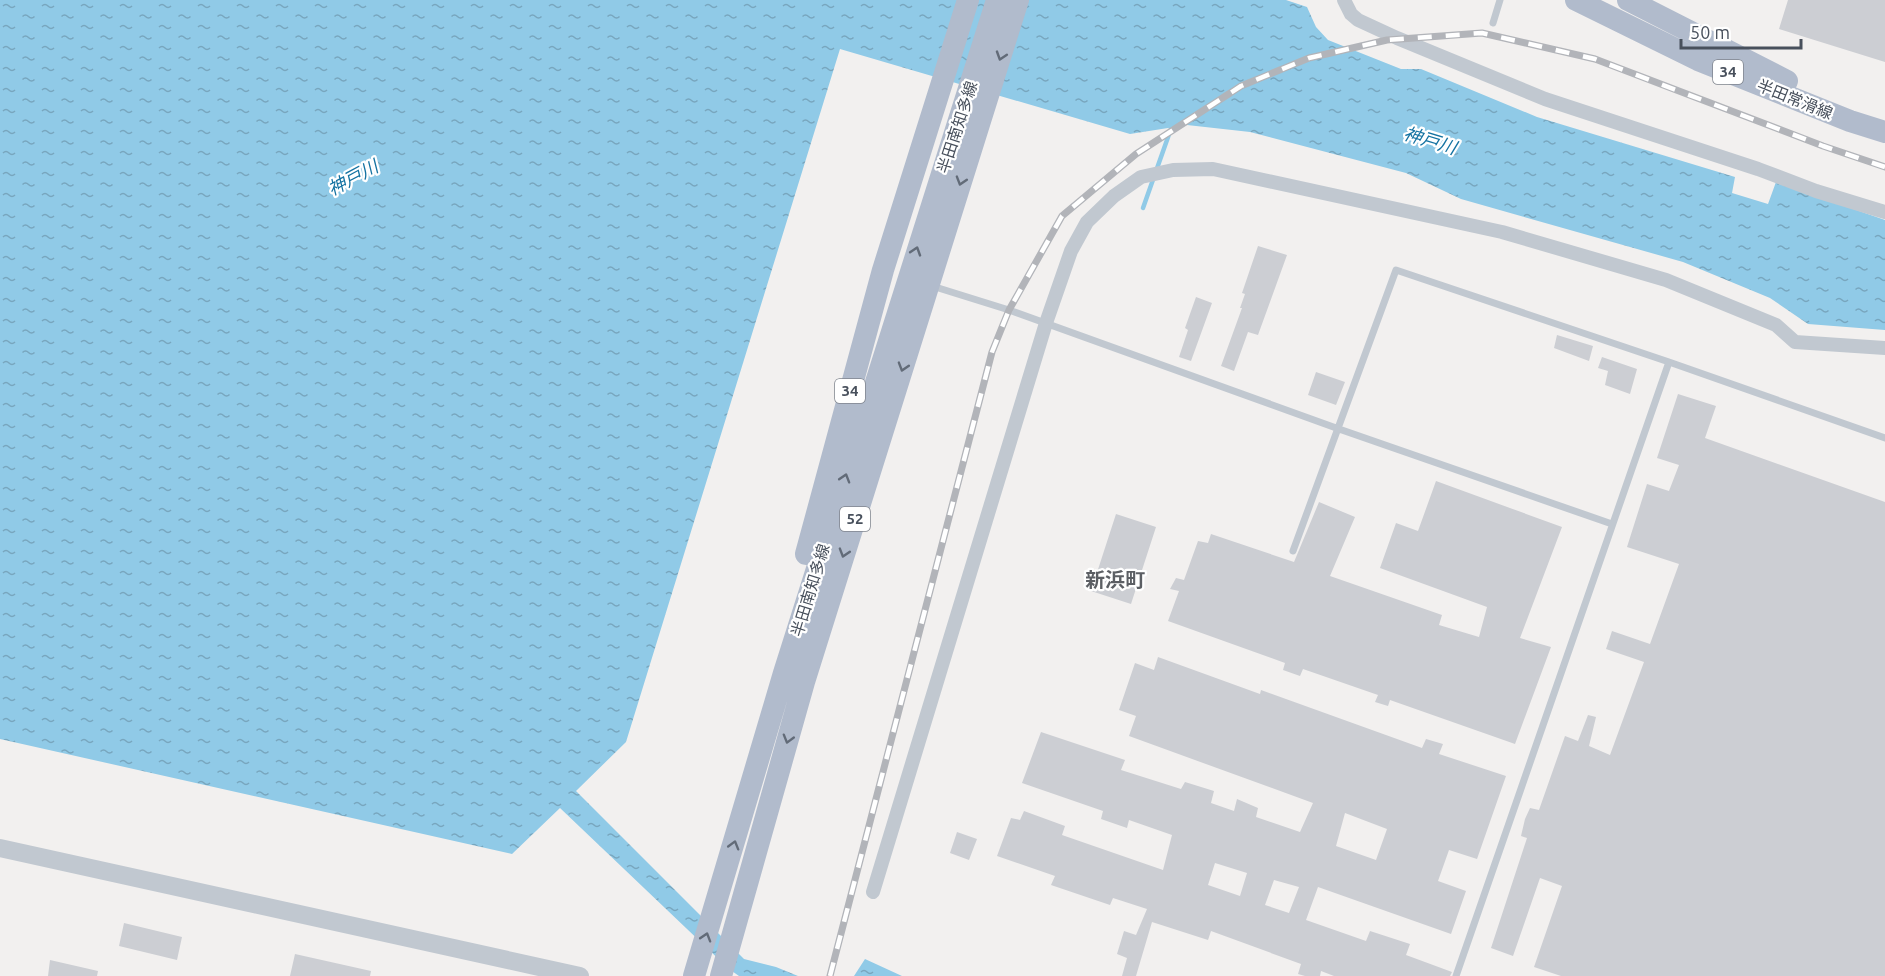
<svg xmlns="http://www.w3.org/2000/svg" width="1885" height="976" viewBox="0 0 1885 976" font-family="Ubuntu,'Noto Sans JP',sans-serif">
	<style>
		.water { fill: url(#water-ripples) }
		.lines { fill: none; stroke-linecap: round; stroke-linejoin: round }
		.stream { stroke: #90cae7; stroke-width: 4.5 }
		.building { fill: #ccced3; fill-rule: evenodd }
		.service { stroke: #c1c8d0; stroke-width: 7 }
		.minor { stroke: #c1c8d0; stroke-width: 14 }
		.tertiary { stroke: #c1c8d0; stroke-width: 18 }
		.primary { stroke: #b1bbcc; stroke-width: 22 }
		.rail-casing { stroke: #b2b4b9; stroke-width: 7 }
		.rail { stroke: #fff; stroke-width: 4.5; stroke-dasharray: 14; stroke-linecap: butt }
		.oneway { stroke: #626b78 }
		.labels { text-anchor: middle; stroke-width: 4.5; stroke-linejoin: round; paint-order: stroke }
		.shield { fill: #fff; stroke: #7f848d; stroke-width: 1.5 }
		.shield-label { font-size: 15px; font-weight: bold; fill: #48505c }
		.street-label { font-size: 16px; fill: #48505c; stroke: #fff }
		.water-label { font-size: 18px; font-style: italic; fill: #1573a2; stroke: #fff }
		.quarter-label { font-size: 20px; font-weight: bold; fill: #5c5f64; stroke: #fff }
	</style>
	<defs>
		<pattern id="water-ripples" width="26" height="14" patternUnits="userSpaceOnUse" patternTransform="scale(1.5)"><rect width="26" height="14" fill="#90cae7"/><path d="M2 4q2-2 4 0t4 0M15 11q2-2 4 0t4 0" fill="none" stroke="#78a6be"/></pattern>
	</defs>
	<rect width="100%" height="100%" fill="#f2f0ef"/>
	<path class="water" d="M 0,0 L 1286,0 L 1307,7 L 1316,27 L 1328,40 L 1401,69 L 1421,69 L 1537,117 L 1735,177 L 1732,193 L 1768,204 L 1776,182 L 1885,220 L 1885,330 L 1808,324 L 1770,298 L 1683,262 L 1461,199 L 1406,173 L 1250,132 L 1187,125 L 1130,134 L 840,49 L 626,742 L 576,791 L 744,959 L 776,967 L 798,976 L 739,976 L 729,969 L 560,808 L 512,854 L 0,739 Z
		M 865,959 L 902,976 L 854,976 Z"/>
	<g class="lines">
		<path class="stream" d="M 1143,208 L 1173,123"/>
	</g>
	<path class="building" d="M 1788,0 L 1885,0 L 1885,62 L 1779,29 Z
		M 1258,246 L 1287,255 L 1258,335 L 1248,332 L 1234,371 L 1221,366 L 1242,308 L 1240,308 L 1245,294 L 1242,293 Z
		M 1196,297 L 1212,303 L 1191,361 L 1179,357 L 1188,330 L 1185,328 Z
		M 1557,335 L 1593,346 L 1589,361 L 1554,348 Z
		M 1602,357 L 1637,369 L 1630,394 L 1605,385 L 1608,371 L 1598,368 Z
		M 1316,372 L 1345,382 L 1336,405 L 1308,395 Z
		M 1678,394 L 1716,406 L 1705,438 L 1885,502 L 1885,976 L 1561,976 L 1534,967 L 1562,886 L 1540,878 L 1513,956 L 1491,948 L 1527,838 L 1521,836 L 1525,819 L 1530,808 L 1539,810 L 1565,736 L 1578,741 L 1588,715 L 1596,717 L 1589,746 L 1610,755 L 1644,662 L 1606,649 L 1612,631 L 1650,644 L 1679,564 L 1627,547 L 1647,484 L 1669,491 L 1679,465 L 1657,458 Z
		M 1436,481 L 1562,527 L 1520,638 L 1551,647 L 1515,744 L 1390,700 L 1388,706 L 1375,702 L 1378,695 L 1303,669 L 1300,676 L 1283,670 L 1285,663 L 1168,621 L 1179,591 L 1170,589 L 1176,578 L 1184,580 L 1198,541 L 1208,543 L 1211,534 L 1294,562 L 1319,502 L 1355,517 L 1330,576 L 1442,615 L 1439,625 L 1479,637 L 1487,607 L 1380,568 L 1396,523 L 1418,531 Z
		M 1116,514 L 1156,527 L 1131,604 L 1091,591 Z
		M 1158,657 L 1260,694 L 1261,690 L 1422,748 L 1426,739 L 1443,744 L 1439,754 L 1506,776 L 1477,859 L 1449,850 L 1438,881 L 1466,891 L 1451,934 L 1318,887 L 1306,920 L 1366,941 L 1370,931 L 1410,944 L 1406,955 L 1452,972 L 1450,976 L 1334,976 L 1321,971 L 1320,976 L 1305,976 L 1298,974 L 1301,964 L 1211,931 L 1208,940 L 1152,922 L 1136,976 L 1122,976 L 1127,958 L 1117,954 L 1124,931 L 1136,935 L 1147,909 L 1113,898 L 1110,905 L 1051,885 L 1055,876 L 997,856 L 1011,818 L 1020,820 L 1024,811 L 1065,826 L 1062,835 L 1163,870 L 1172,835 L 1129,820 L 1127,828 L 1101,819 L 1103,811 L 1022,783 L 1041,732 L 1125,760 L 1121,770 L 1181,789 L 1185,782 L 1214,791 L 1211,803 L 1234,811 L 1237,799 L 1258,808 L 1256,817 L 1300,832 L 1313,803 L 1129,736 L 1136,716 L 1119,710 L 1135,663 L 1154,670 ZM 1345,813 L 1387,829 L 1376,860 L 1336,846 ZM 1215,863 L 1247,873 L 1240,896 L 1208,885 ZM 1274,880 L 1299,887 L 1289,913 L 1265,905 Z
		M 957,832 L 977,839 L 969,860 L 950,853 Z
		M 124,923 L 182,937 L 177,960 L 119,946 Z
		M 295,954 L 371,971 L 370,976 L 290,976 Z
		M 50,960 L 98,971 L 97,976 L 48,976 Z"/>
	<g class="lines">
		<path class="service" d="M 1493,23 L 1500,0
			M 932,286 L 1009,310 L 1339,429 L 1612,524
			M 1293,551 L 1396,270 L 1669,362 L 1885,438
			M 1456,976 L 1669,362"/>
		<path class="minor" d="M 1344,0 L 1351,14 L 1358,20 L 1397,38 L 1545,99 L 1758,169 L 1816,191 L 1885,212
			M 873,892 L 1046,323 L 1071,251 L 1087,222 L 1114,196 L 1141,177 L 1173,170 L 1213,169 L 1502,232 L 1666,280 L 1776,325 L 1795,342 L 1885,348"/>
		<path class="tertiary" d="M 0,848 L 580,976"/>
		<path class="primary" d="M 1576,0 L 1698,60 L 1850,121 L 1885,132
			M 1628,0 L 1787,81
			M 806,554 L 883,270 L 968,0
			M 694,976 L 784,673 L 997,0
			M 721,976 L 804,682 L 1018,0"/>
		<g class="rail-casing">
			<path id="rail" d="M 830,976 L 992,352 L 1009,310 L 1062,216 L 1136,154 L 1241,86 L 1309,58 L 1387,40 L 1482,33 L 1595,59 L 1823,146 L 1885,167"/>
		</g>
		<use href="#rail" class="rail"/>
	</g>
	<defs><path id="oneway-chevron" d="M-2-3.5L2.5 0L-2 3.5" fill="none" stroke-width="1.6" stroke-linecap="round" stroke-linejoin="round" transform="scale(1.5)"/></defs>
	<g class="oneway">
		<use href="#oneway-chevron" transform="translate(1001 56) rotate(108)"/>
		<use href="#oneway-chevron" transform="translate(961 181) rotate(107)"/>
		<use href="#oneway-chevron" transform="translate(916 251) rotate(-72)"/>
		<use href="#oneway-chevron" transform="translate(903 367) rotate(107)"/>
		<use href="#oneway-chevron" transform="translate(845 478) rotate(-73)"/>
		<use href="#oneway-chevron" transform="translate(844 553) rotate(107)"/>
		<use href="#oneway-chevron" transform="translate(788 739) rotate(106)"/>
		<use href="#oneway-chevron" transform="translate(734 845) rotate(-74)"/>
		<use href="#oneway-chevron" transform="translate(706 937) rotate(-73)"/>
	</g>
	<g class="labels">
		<g class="shield">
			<rect x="1713" y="60" width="30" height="24" rx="4.5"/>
			<rect x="835" y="379" width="30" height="24" rx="4.5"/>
			<rect x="840" y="507" width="30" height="24" rx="4.5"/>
		</g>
		<g class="shield-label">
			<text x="1728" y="77">34</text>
			<text x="850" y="396">34</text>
			<text x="855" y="524">52</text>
		</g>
		<g class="street-label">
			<text transform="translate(1795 99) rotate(22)" y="6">半田常滑線</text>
			<text transform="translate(957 127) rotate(-72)" y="6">半田南知多線</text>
			<text transform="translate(810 590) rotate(-73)" y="6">半田南知多線</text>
		</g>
		<g class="water-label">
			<text transform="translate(1430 141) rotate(17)" y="6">神戸川</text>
			<text transform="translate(353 178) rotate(-28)" y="6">神戸川</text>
		</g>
		<g class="quarter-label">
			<text x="1115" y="587">新浜町</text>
		</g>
	</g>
	<path d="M1681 39v9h120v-9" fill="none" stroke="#48505c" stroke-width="3"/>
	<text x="1690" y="39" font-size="18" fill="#48505c" stroke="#ffffff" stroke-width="4.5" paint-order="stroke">50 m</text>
</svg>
